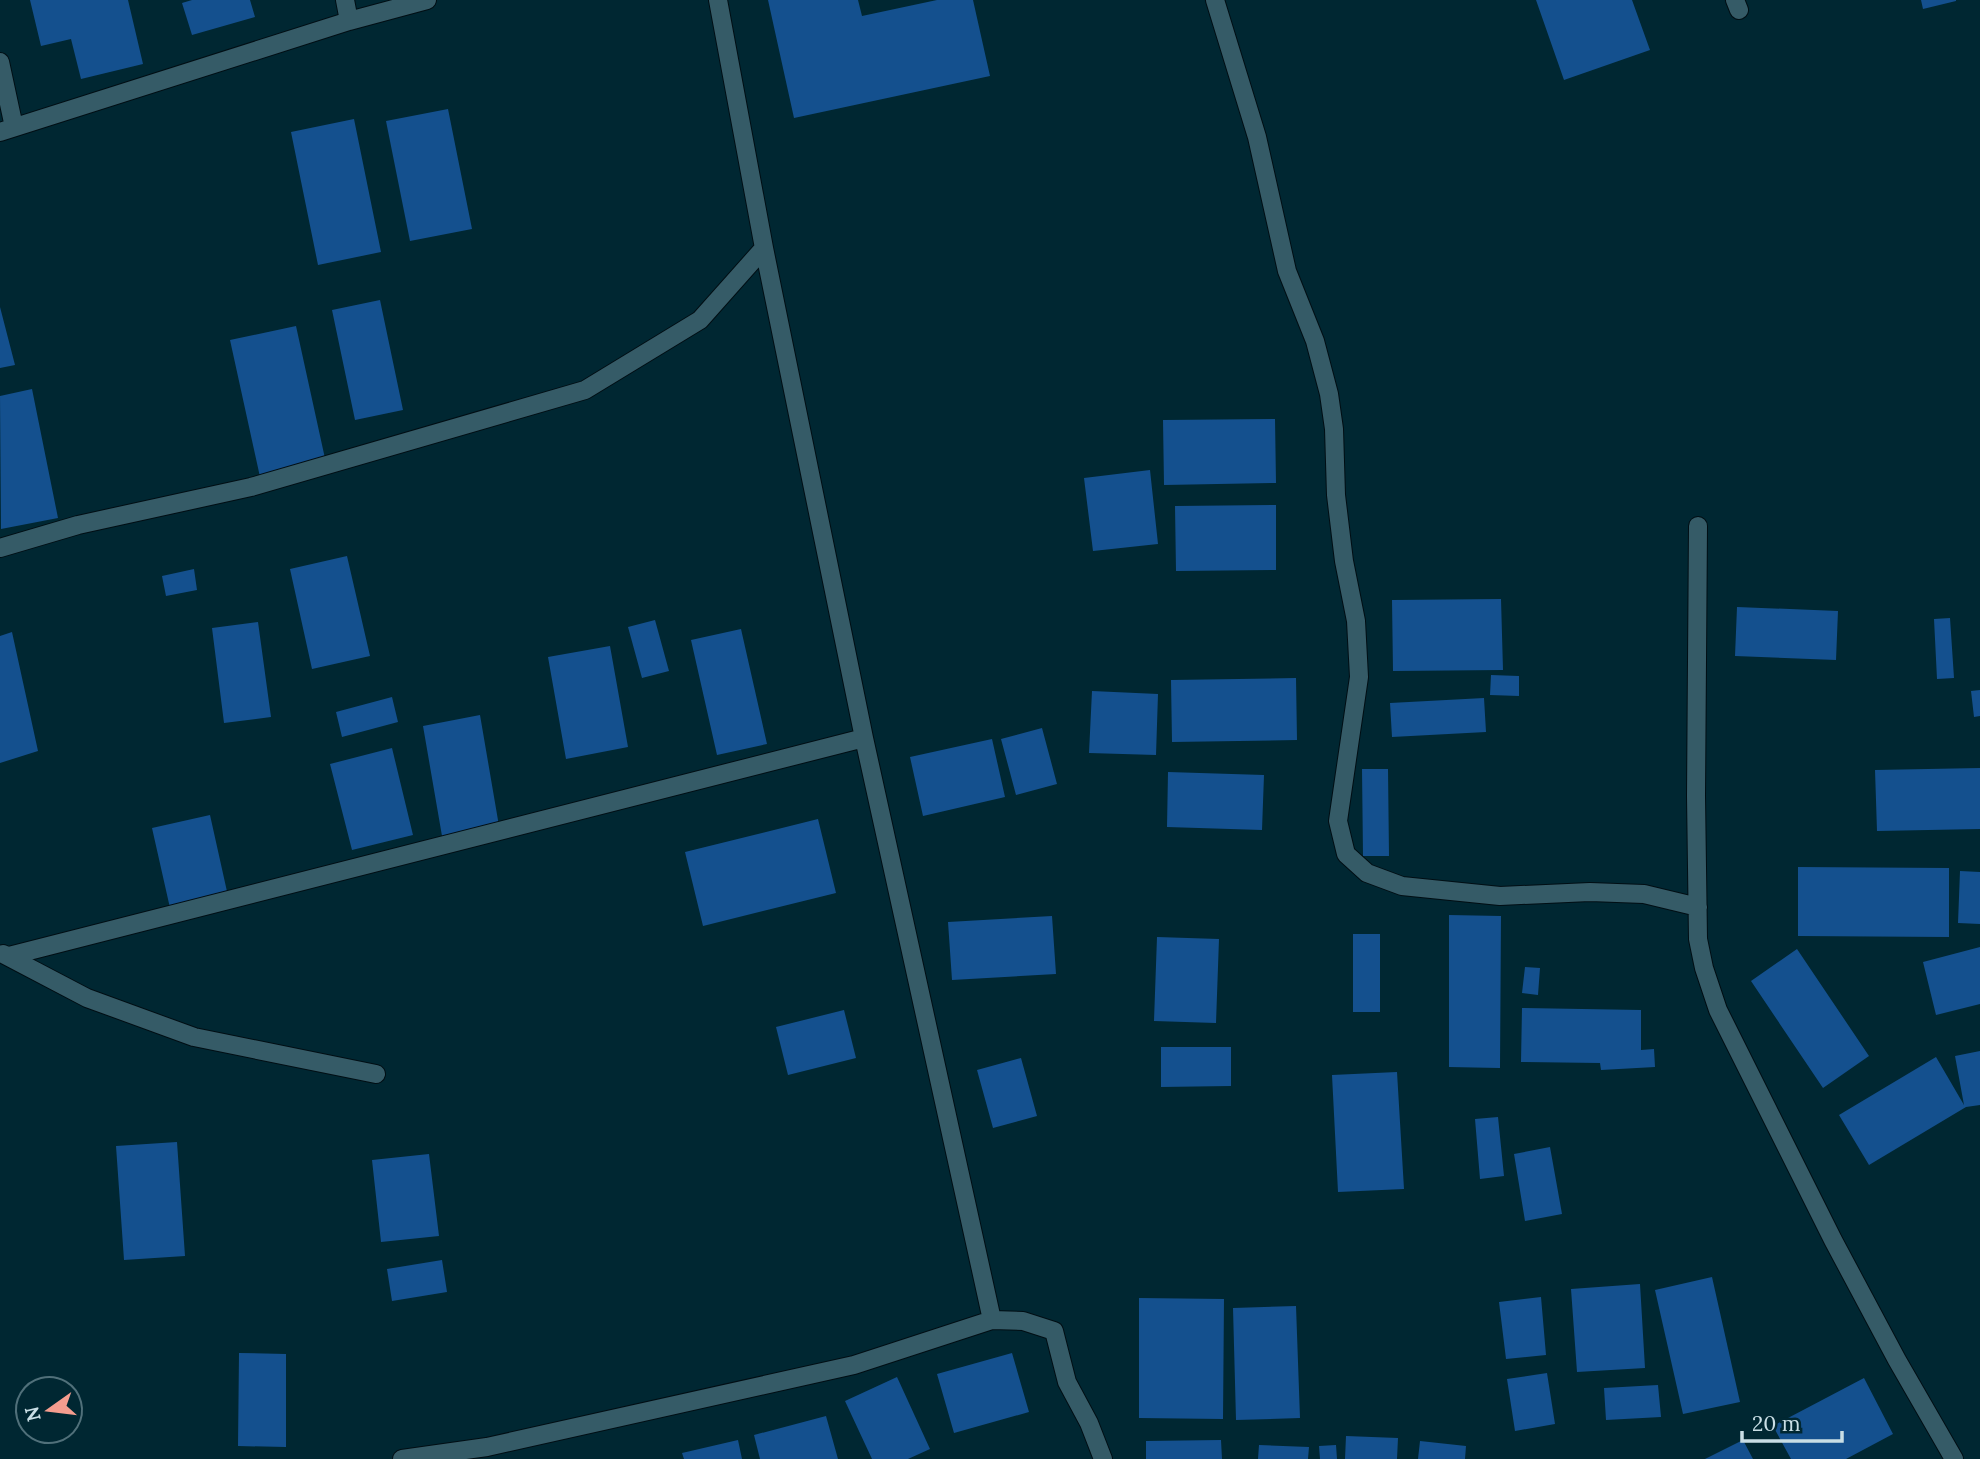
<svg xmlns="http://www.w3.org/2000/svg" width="1980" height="1459" viewBox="0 0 1980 1459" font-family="Lora,serif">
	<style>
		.building { fill: #14508e }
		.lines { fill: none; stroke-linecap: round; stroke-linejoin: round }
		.minor-casing { stroke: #000e14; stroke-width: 20 }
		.minor { stroke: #355b67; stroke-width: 18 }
	</style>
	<rect width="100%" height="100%" fill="#002732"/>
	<path class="building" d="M 30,0 L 128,0 L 143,64 L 81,79 L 71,39 L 41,46 Z
		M 192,0 L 250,0 L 255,17 L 192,35 L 182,3 Z
		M 768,0 L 858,0 L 862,16 L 937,0 L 973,0 L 990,76 L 794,118 Z
		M 1536,0 L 1632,0 L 1650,50 L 1564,80 Z
		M 1921,0 L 1956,0 L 1956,1 L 1923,9 Z
		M 448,109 L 472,229 L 410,241 L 386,121 Z
		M 354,119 L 381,252 L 318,265 L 291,132 Z
		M 380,300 L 403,410 L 355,420 L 332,310 Z
		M 0,307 L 15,365 L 0,368 Z
		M 296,326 L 326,463 L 260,477 L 230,340 Z
		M 32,389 L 58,518 L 1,529 L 0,396 Z
		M 1275,419 L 1276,483 L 1164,485 L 1163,420 Z
		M 1150,470 L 1158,544 L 1093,551 L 1084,478 Z
		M 1276,505 L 1276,570 L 1176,571 L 1175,506 Z
		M 347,556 L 370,656 L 312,669 L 290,569 Z
		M 194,569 L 197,590 L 166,596 L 162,576 Z
		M 1501,599 L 1503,670 L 1393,671 L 1392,600 Z
		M 1737,607 L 1838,611 L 1836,660 L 1735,656 Z
		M 1950,618 L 1954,678 L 1937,679 L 1934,619 Z
		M 655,620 L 669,671 L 642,678 L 628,627 Z
		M 258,622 L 271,717 L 224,723 L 212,628 Z
		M 741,629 L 767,744 L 717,755 L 691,640 Z
		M 12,632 L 38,751 L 0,763 L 0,636 Z
		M 610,646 L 628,747 L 566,759 L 548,657 Z
		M 1491,675 L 1519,676 L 1519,696 L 1490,695 Z
		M 1296,678 L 1297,740 L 1172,742 L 1171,680 Z
		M 1980,690 L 1980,716 L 1974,717 L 1971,691 Z
		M 1092,691 L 1158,694 L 1156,755 L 1089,753 Z
		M 392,697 L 398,722 L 342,737 L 336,712 Z
		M 1484,698 L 1486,732 L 1392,737 L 1390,703 Z
		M 480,715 L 499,826 L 442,836 L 423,726 Z
		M 1042,728 L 1057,784 L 1016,795 L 1001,739 Z
		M 992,739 L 1005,797 L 923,816 L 910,757 Z
		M 392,748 L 413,835 L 352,850 L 330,764 Z
		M 1980,768 L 1980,829 L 1877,831 L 1875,770 Z
		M 1362,769 L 1388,769 L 1389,856 L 1363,856 Z
		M 1168,772 L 1264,775 L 1262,830 L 1167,827 Z
		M 210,815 L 228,896 L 170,908 L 152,828 Z
		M 818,819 L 836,893 L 703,926 L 685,852 Z
		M 1798,867 L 1949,868 L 1949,937 L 1798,936 Z
		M 1960,871 L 1980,872 L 1980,924 L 1958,923 Z
		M 1449,915 L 1501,916 L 1500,1068 L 1449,1067 Z
		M 1052,916 L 1056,974 L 952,980 L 948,922 Z
		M 1353,934 L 1380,934 L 1380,1012 L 1353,1012 Z
		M 1157,937 L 1219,939 L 1216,1023 L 1154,1021 Z
		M 1980,947 L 1980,1004 L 1936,1015 L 1923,962 Z
		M 1797,949 L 1869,1056 L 1823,1088 L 1751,981 Z
		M 1525,967 L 1540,968 L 1538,995 L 1522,993 Z
		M 1522,1008 L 1641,1010 L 1641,1050 L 1654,1049 L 1655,1067 L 1601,1070 L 1600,1063 L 1521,1062 Z
		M 844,1010 L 856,1058 L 788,1075 L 776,1027 Z
		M 1161,1047 L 1231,1047 L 1231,1086 L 1161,1087 Z
		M 1980,1051 L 1980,1105 L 1966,1107 L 1869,1165 L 1839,1115 L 1936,1057 L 1964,1105 L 1955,1056 Z
		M 1021,1058 L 1037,1116 L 993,1128 L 977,1070 Z
		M 1397,1072 L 1404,1189 L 1338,1192 L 1332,1075 Z
		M 1498,1117 L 1504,1176 L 1480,1179 L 1475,1119 Z
		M 177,1142 L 185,1256 L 124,1260 L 116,1146 Z
		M 1550,1147 L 1562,1214 L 1525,1221 L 1514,1154 Z
		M 429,1154 L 439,1236 L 381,1242 L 372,1160 Z
		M 442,1260 L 447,1292 L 392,1301 L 387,1269 Z
		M 1712,1277 L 1740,1402 L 1683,1414 L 1655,1290 Z
		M 1640,1284 L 1645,1368 L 1577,1372 L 1571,1289 Z
		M 1541,1297 L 1546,1355 L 1506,1359 L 1499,1302 Z
		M 1139,1298 L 1224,1299 L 1223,1419 L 1139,1418 Z
		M 1296,1306 L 1300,1418 L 1236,1420 L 1233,1308 Z
		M 239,1353 L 286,1354 L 286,1447 L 238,1446 Z
		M 1012,1353 L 1029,1412 L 954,1433 L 937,1374 Z
		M 1547,1373 L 1555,1424 L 1515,1431 L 1507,1379 Z
		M 897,1377 L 930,1449 L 908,1459 L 872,1459 L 845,1401 Z
		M 1864,1378 L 1893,1434 L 1846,1459 L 1791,1459 L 1773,1426 Z
		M 1658,1385 L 1661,1417 L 1606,1420 L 1604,1388 Z
		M 826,1416 L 838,1459 L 760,1459 L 754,1435 Z
		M 1346,1436 L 1398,1438 L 1397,1459 L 1345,1459 Z
		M 738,1440 L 742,1459 L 684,1459 L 682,1453 Z
		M 1221,1440 L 1222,1459 L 1146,1459 L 1146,1441 Z
		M 1743,1440 L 1753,1459 L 1705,1459 Z
		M 1420,1441 L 1466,1446 L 1465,1459 L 1418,1459 Z
		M 1259,1445 L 1309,1447 L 1308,1459 L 1258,1459 Z
		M 1336,1445 L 1337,1459 L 1320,1459 L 1319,1446 Z"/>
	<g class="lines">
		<g class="minor-casing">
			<path id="minor" d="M 345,0 L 349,21
				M 718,0 L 764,248 L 864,738 L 992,1320
				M 1215,0 L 1257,137 L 1287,271 L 1315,341 L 1329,394 L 1334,429 L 1336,495 L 1344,561 L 1356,621 L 1359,677 L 1338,821 L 1346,854 L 1367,873 L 1402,886 L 1500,896 L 1590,892 L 1644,894 L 1698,907
				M 1735,0 L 1739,10
				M 0,62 L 14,127
				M 0,132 L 349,21 L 427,0
				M 1698,526 L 1696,796 L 1698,939 L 1704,968 L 1718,1010 L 1833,1240 L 1897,1360 L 1954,1459
				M 0,548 L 78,525 L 251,487 L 585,390 L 700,320 L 764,248
				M 3,954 L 87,998 L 194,1037 L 376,1074
				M 9,956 L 864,738
				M 402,1459 L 487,1447 L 854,1365 L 992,1320 L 1023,1321 L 1054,1331 L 1067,1382 L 1089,1423 L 1103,1459"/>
		</g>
		<use href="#minor" class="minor"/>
	</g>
	<g transform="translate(49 1410) rotate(256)"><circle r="33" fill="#002732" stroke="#50707a" stroke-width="2"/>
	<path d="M0-5L12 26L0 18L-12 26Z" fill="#f59d8f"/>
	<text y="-10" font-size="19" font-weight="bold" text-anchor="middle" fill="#c9dee5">N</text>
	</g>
	<path d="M1742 1431v10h100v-10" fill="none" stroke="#c9dee5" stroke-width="3.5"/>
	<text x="1752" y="1431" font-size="21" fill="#c9dee5" stroke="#002732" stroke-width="5" paint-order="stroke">20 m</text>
</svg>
